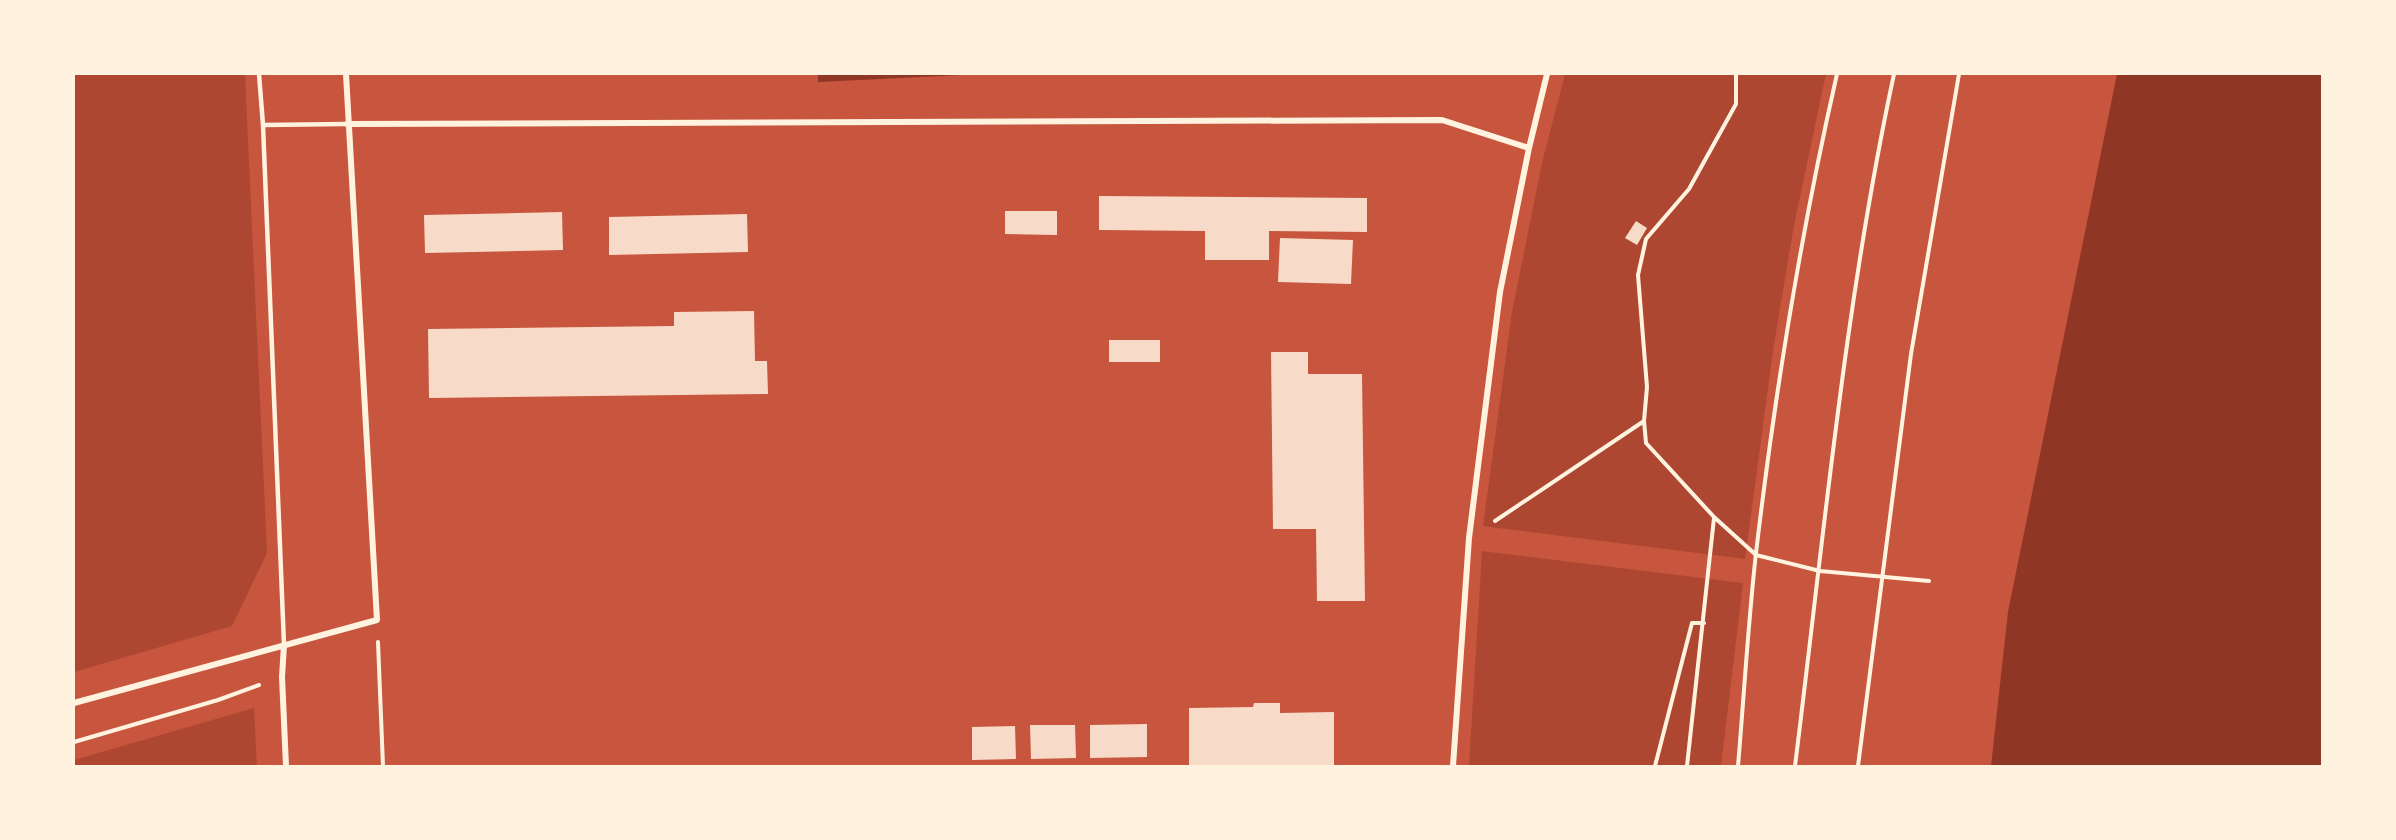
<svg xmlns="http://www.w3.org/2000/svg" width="2396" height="840" viewBox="0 0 2396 840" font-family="'Roboto Condensed',sans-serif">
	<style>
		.green { fill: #ae4732 }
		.water { fill: #8f3625 }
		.building { fill: #f7dbc8 }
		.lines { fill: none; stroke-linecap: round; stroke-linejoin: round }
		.path { stroke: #fff3e0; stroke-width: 4 }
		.service { stroke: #fff3e0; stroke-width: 4.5 }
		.minor { stroke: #fff3e0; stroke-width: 6 }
	</style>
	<rect width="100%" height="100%" fill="#c8553d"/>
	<path class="green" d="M 74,74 L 245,74 L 267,553 L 232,626 L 74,672 Z
		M 1565,74 L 1826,74 L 1794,225 L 1774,344 L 1745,559 L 1483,526 L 1512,312 L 1542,163 Z
		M 1482,551 L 1743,583 L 1721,766 L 1469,766 Z
		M 254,708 L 257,766 L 74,766 L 74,760 Z"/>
	<path class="water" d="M 818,74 L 961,74 L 961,75 L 818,82 Z
		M 2117,74 L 2322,74 L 2322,766 L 1991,766 L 2008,612 Z"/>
	<path class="building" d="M 1099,196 L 1367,198 L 1367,232 L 1269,231 L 1269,260 L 1205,260 L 1205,231 L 1099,230 Z
		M 1005,211 L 1057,211 L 1057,235 L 1005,234 Z
		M 562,212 L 563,250 L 425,253 L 424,215 Z
		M 747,214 L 748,252 L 609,255 L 609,217 Z
		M 1636,221 L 1647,228 L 1637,245 L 1625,238 Z
		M 1280,238 L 1353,240 L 1351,284 L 1278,282 Z
		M 754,311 L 755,361 L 767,361 L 768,394 L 429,398 L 428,329 L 674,326 L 674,312 Z
		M 1109,340 L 1160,340 L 1160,362 L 1109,362 Z
		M 1271,352 L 1308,352 L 1308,374 L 1362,374 L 1365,601 L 1317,601 L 1316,529 L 1273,529 Z
		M 1254,703 L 1280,703 L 1280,713 L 1334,712 L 1334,766 L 1189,766 L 1189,708 L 1253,707 Z
		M 1147,724 L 1147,757 L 1090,758 L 1090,725 Z
		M 1030,725 L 1075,725 L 1076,758 L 1031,759 Z
		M 1015,726 L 1016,759 L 972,760 L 972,727 Z"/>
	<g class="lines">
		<path class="path" d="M 1736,74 L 1736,104 L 1689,189 L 1646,239 L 1638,275 L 1647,387 L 1644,421 L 1646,443 L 1714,517 L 1756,555 L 1820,571 L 1929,581
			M 1495,521 L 1644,421
			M 378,642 L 383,766
			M 74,742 L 218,700 L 259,685
			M 1655,766 L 1692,623 L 1704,623
			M 1687,766 L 1714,518
			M 1738,766 C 1744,696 1748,624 1756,553 C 1775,392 1801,232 1837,74
			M 1795,766 C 1824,535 1845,302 1894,74
			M 1858,766 L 1911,354 L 1959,74"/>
		<path class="service" d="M 259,74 L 263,125 L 284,645
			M 263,125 L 347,124"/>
		<path class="minor" d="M 347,124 L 1442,120 L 1529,148
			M 284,645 L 282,677 L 286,766
			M 74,703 L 377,620 L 346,74
			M 1453,766 L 1469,538 L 1500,292 L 1529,148 L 1547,74"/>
	</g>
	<rect width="2396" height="840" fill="none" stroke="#fff3e0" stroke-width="150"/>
</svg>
